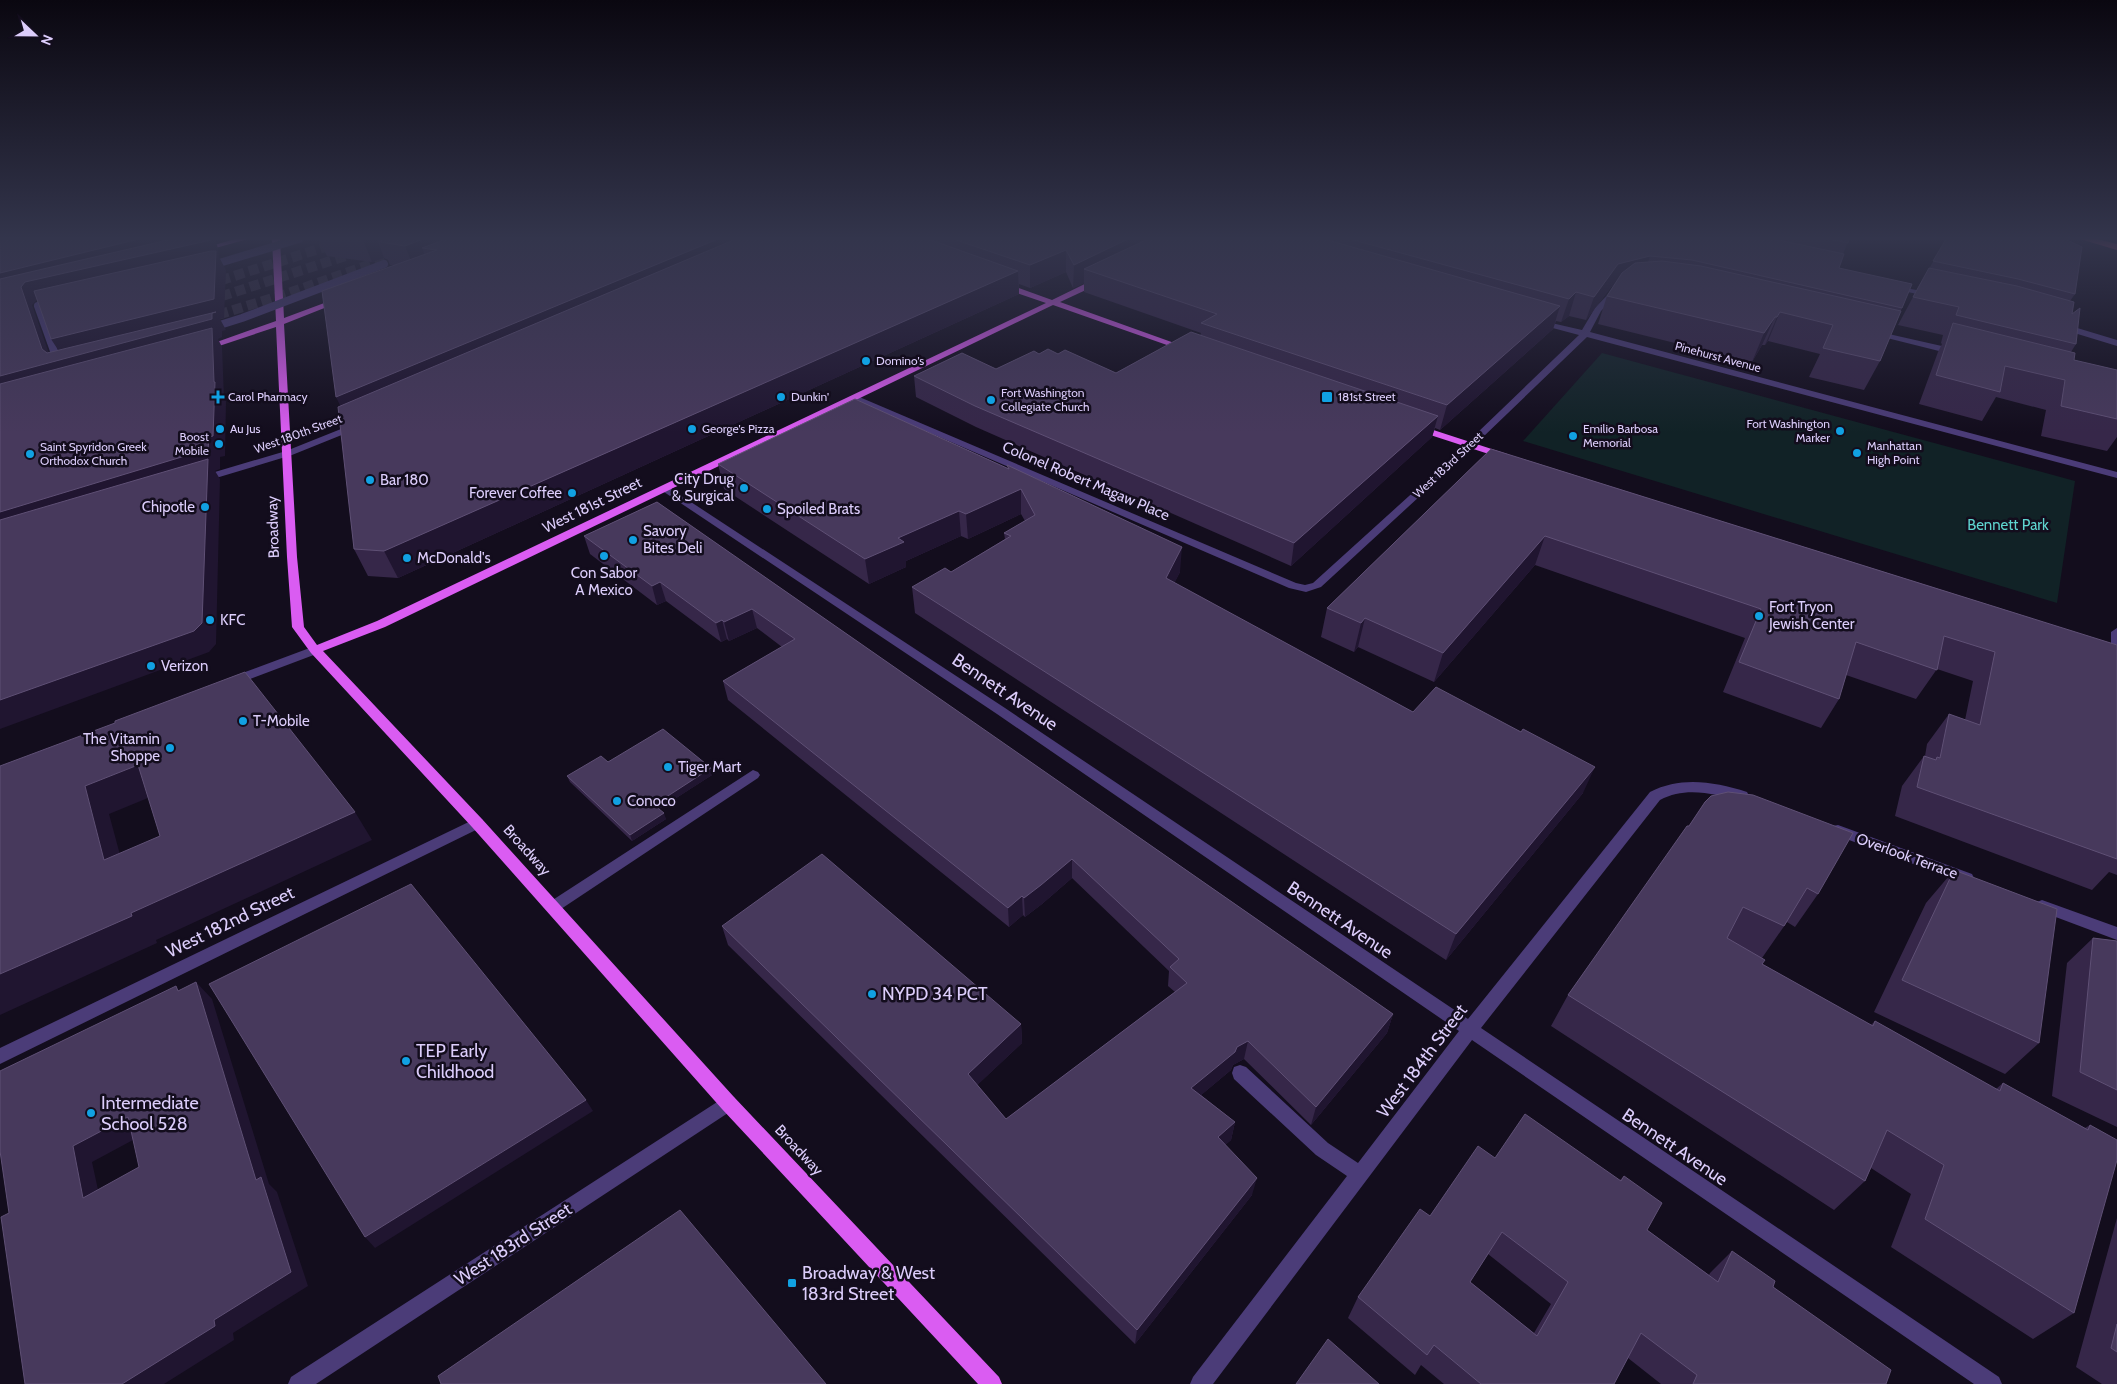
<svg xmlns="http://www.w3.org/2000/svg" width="2117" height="1384" viewBox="0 0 2117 1384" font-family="Cabin,sans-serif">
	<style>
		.green { fill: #112226 }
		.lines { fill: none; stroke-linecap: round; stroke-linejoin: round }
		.highway-tunnel { stroke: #312a3e; stroke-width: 10; stroke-dasharray: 10 5; stroke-linecap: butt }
		.minor { fill: #4b3c78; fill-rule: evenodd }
		.major { fill: #da5cf2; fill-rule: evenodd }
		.highway { fill: #f2517c; fill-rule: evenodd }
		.minor-bridge { stroke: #4b3c78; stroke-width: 8 }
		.wall { fill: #362749; fill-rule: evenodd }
		.shaded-wall { fill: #201530; fill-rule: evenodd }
		.building { fill: #47395c; stroke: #5f5075; fill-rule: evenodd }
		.poi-dot { fill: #11a1e2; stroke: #130d1d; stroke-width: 2 }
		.labels { text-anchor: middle; stroke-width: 5; stroke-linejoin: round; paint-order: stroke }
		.far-street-label { font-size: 12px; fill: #dccdfb; stroke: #130d1d }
		.far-poi-label { font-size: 12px; fill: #dccdfb; stroke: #130d1d; text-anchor: start }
		.poi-label { font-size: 15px; fill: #dccdfb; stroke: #130d1d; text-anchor: start }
		.street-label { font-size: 15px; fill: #dccdfb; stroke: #130d1d }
		.park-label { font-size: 15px; fill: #5fd4d0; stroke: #130d1d }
		.near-street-label { font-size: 18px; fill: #dccdfb; stroke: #130d1d }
		.near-poi-label { font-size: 18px; fill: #dccdfb; stroke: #130d1d; text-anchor: start }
	</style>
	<rect width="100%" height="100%" fill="#130d1d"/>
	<path class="green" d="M 1602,353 L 2075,481 L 2057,603 L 1523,441 Z"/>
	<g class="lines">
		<path class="highway-tunnel" d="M 206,285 L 350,239
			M 207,301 L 398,239
			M 204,319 L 286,294 L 443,239"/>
		<path class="minor" d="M 1890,285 L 1932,293 L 1936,295 L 1932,297 L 1893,289 L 1890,289 Z
			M 1615,287 L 1622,289 L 1601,311 L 1590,332 L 2117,472 L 2117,478 L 1587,337 L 1457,462 L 1321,587 L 1306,592 L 1289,588 L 849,398 L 854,395 L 857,396 L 1296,583 L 1305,585 L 1313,583 L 1451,458 L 1579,335 L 1534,323 L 1534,319 L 1582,330 L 1595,308 Z
			M 2058,324 L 2064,324 L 2117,340 L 2117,346 L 2058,328 Z
			M 1871,330 L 1955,349 L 1959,352 L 1955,355 L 1871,334 Z
			M 356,423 L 359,424 L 359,428 L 292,455 L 206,481 L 202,482 L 197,479 L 198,477 L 286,451 Z
			M 665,485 L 1005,708 L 1468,1019 L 1650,792 C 1682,776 1714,782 1747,792 L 1749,796 L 1747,800 L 1742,801 C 1714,794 1686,786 1660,800 L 1481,1028 L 1999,1377 L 2002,1384 L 1974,1384 L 1472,1040 L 1213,1384 L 1190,1384 L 1193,1377 L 1347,1176 L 1316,1155 L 1234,1079 L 1232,1073 L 1234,1067 L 1240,1065 L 1246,1067 L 1328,1143 L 1358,1163 L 1459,1031 L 997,714 L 661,490 L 660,488 Z
			M 2117,628 L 2117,652 L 2111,648 L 2111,632 Z
			M 315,646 L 319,647 L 321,650 L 319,653 L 237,684 L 233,685 L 227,681 L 229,678 Z
			M 753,770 L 758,772 L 760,775 L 758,778 L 558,911 L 553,913 L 548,911 L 546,907 L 548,903 Z
			M 477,818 L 482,819 L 484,823 L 482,827 L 0,1064 L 0,1048 Z
			M 1838,825 L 1972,874 L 1974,878 L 1972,882 L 1967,884 L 1833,834 L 1831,830 L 1833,826 Z
			M 2042,900 L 2117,927 L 2117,940 L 2037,910 L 2035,906 L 2037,902 Z
			M 728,1095 L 734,1097 L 737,1103 L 734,1109 L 316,1384 L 288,1384 L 291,1377 Z"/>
		<path class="major" d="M 235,239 L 248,239 L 201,252 L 197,250 Z
			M 272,239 L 280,239 L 284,318 L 335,299 L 342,301 L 284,324 L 297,557 L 304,627 L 317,645 L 377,621 L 1046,303 L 999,287 L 999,283 L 1005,283 L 1052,300 L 1097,278 L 1103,278 L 1103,282 L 1060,302 L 1191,349 L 1184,351 L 1053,305 L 385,627 L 323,651 L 482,819 L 734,1097 L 999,1377 L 1002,1384 L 978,1384 L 722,1109 L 472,827 L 311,653 L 292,627 L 287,557 L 276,327 L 207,350 L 200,348 L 276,321 Z
			M 1418,425 L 1507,454 L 1509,456 L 1504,459 L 1501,458 L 1415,430 L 1413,428 Z"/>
		<path class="highway" d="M 2080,239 L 2097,239 L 2117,244 L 2117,250 Z"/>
		<path class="minor-bridge" d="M 206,267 L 299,239
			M 55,302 L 38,306 L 59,365
			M 207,329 L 242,318 L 384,264"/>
	</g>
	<path class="wall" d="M 318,239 L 1849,239 L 1843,254 L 1839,268 L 1902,308 L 1880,361 L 1864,390 L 1809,377 L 1820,354 L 1768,341 L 1765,345 L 1762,345 L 1752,362 L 1598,324 L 1607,296 L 1613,286 L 1611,287 L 1586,320 L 1569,316 L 1561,322 L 1556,321 L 1553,329 L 1440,430 L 1435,428 L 1432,437 L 1291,566 L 976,427 L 916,397 L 914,376 L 996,369 L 1039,354 L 1058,354 L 1116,373 L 1200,336 L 1201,333 L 1084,292 L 1084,283 L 1073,288 L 1066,272 L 1030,288 L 1019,284 L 1019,294 L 398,578 L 368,576 L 354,549 L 340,405 L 394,265 L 390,265 L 388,260 L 384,258 L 372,262 L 327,256 Z
		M 1946,239 L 2075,294 L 2070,301 L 2076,344 L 2071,352 L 2074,360 L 2117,370 L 2117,437 L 2107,451 L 2041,436 L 2046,410 L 1996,397 L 1982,421 L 1919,404 L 1938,352 L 1942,344 L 1941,343 L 1943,335 L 1898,325 L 1913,297 Z
		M 1491,449 L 2117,645 L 2117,875 L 2109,872 L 2092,890 L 1895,816 L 1902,786 L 1924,756 L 1925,756 L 1927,744 L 1949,714 L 1965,720 L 1973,681 L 1937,669 L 1916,699 L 1846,675 L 1839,699 L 1821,728 L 1723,692 L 1745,638 L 1535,565 L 1434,682 L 1358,647 L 1354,652 L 1321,637 L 1327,608 Z
		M 718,464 L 1008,468 L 1007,465 L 1180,572 L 1174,583 L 1413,712 L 1583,793 L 1446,960 L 915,613 L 912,587 L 951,572 L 1005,539 L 1004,533 L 1025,521 L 1021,514 L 968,539 L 961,536 L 906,561 L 906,567 L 869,584 L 724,489 Z
		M 657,502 L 1393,1014 L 1387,1033 L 1311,1125 L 1244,1059 L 1233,1065 L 1231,1070 L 1201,1095 L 1235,1122 L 1231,1140 L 1225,1145 L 1252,1195 L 1135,1344 L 728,945 L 722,926 L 1021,1024 L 1022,1043 L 977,1085 L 1006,1119 L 1175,992 L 1168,986 L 1169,971 L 1072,878 L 1042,904 L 1025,917 L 1023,915 L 1009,927 L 728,700 L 723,681 L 782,647 L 757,628 L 729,641 L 727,639 L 721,642 L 666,601 L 657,605 L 590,554 L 584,536 Z
		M 608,762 L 712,775 L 659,809 L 666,819 L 632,841 L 570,782 L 567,776 Z
		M 1705,802 L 1818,894 L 1795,927 L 1787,922 L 1762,958 L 1762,964 L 1871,1025 L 1875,1021 L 1996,1089 L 2003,1083 L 2085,1128 L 2090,1125 L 2074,1313 L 2033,1339 L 1891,1247 L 1911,1194 L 1871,1168 L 1865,1181 L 1834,1210 L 1551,1026 L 1568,995 L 1689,826 Z
		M 1954,870 L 2039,1043 L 2005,1074 L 1874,1012 L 1926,903 Z
		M 2093,938 L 2117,941 L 2117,1127 L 2052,1096 L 2067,963 Z
		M 1624,1176 L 1647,1230 L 1709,1275 L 1710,1273 L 1732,1251 L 1886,1384 L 1661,1384 L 1628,1358 L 1614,1384 L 1444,1384 L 1421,1365 L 1415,1375 L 1348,1318 L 1358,1297 L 1430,1216 L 1620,1180 ZM 1488,1254 L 1551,1304 L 1534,1333 L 1470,1282 Z
		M 2117,1218 L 2117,1384 L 2102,1384 L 2076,1367 Z"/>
	<path class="shaded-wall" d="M 139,239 L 218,239 L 215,240 L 218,248 L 219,257 L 226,270 L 224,318 L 220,319 L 226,330 L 222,331 L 222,337 L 218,339 L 222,347 L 224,398 L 226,401 L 225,456 L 220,457 L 220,469 L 215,471 L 220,479 L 216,644 L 209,652 L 0,729 L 0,273 ZM 216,258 L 51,339 L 64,359 L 52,362 L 32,305 L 37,300 Z
		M 364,239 L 377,239 L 384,258 L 372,262 L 363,240 Z
		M 423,239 L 492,239 L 437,250 L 422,248 L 428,263 L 414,268 L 405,246 Z
		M 718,239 L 774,239 L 348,422 L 336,397 Z
		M 1128,239 L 1174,239 L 1084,269 L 1084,283 L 1073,288 L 1074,265 Z
		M 1066,250 L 1066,272 L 1030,288 L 1030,265 Z
		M 1650,256 L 1642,279 L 1611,287 L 1586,320 L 1594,297 L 1618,264 Z
		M 1018,271 L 1019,294 L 398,578 L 384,551 Z
		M 1576,292 L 1569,316 L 1561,322 L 1569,299 Z
		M 1560,306 L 1553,329 L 1440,430 L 1447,405 Z
		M 1780,312 L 1768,341 L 1765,345 L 1777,317 Z
		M 1775,317 L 1762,345 L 1752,362 L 1764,333 Z
		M 1438,416 L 1432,437 L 1291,566 L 1294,543 Z
		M 1021,489 L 1021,514 L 968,539 L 966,514 Z
		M 959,511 L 961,536 L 906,561 L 906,567 L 869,584 L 865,559 L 898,538 Z
		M 1545,536 L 1535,565 L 1434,682 L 1443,653 Z
		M 1182,547 L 1180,572 L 1164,604 L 1166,578 Z
		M 660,582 L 666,601 L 657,605 L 652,586 Z
		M 752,609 L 757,628 L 729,641 L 724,622 Z
		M 1365,618 L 1358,647 L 1354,652 L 1361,623 Z
		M 722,620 L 727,639 L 721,642 L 716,623 Z
		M 138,765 L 160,793 L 109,814 L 129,888 L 104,860 L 85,786 Z
		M 1595,767 L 1583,793 L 1446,960 L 1456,934 Z
		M 711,768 L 712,775 L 656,811 L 654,805 Z
		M 355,812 L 372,840 L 156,940 L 157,943 L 0,1015 L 0,974 L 131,913 Z
		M 664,813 L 666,819 L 632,841 L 630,835 Z
		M 1072,859 L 1072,878 L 1042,904 L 1025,917 L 1024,898 Z
		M 1022,896 L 1023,915 L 1009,927 L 1008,908 Z
		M 196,982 L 212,999 L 269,1184 L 277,1192 L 308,1286 L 233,1333 L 234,1340 L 164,1384 L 122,1384 L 214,1320 L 256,1180 Z
		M 1393,1014 L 1387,1033 L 1311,1125 L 1316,1107 Z
		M 1021,1024 L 1022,1043 L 970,1092 L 968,1074 Z
		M 1248,1041 L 1244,1059 L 1233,1065 L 1231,1070 L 1188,1106 L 1191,1088 L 1237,1047 Z
		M 586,1100 L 593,1111 L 375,1248 L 365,1237 Z
		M 128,1117 L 146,1133 L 92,1162 L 103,1213 L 83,1198 L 73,1146 Z
		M 1235,1122 L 1231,1140 L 1214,1155 L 1218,1137 Z
		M 1257,1178 L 1252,1195 L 1135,1344 L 1137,1330 Z"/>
	<path class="building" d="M 0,239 L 139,239 L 0,273 Z
		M 172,239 L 211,239 L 211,240 L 25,282 L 21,287 L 42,349 L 47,353 L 216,312 L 212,313 L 212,319 L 0,376 L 0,279 Z
		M 380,239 L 423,239 L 405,246 L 381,242 Z
		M 446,239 L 718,239 L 336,397 L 322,291 L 437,250 L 422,248 Z
		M 736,239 L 928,239 L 1018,271 L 384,551 L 354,549 L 338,407 Z
		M 953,239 L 1128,239 L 1074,265 L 1066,250 L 1030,265 Z
		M 1148,239 L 1324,239 L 1560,306 L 1447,405 L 1201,323 L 1217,314 L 1084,269 Z
		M 1350,239 L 1774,239 L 1844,254 L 1839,268 L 1912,284 L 1902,308 L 1692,260 L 1650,256 L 1618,264 L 1594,297 L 1576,292 L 1569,299 Z
		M 1829,239 L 1849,239 L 1848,243 Z
		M 1946,239 L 2065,239 L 2082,247 L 2075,294 L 2018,279 L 1933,261 Z
		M 211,251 L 216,251 L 214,299 L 51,339 L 34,291 Z
		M 1662,261 L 1701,266 L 1901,311 L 1880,361 L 1823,348 L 1833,325 L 1780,312 L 1777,317 L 1775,317 L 1764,333 L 1607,296 L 1622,273 L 1635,263 Z
		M 1929,268 L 2017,286 L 2074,302 L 2072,314 L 2080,308 L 2076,344 L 1956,315 L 1959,307 L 1913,297 Z
		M 1953,323 L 2075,353 L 2074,360 L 2117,370 L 2117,419 L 2061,406 L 2065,380 L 2005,366 L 2000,392 L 1936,375 Z
		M 212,328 L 214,382 L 215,382 L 213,436 L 209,437 L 208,449 L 0,512 L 0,384 Z
		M 1191,332 L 1438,416 L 1294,543 L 975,406 L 914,376 L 962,353 L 996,369 L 1034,351 L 1039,354 L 1048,349 L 1058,354 L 1065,350 L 1116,373 Z
		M 855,399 L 1009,469 L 1007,465 L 1182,547 L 1166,578 L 1413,712 L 1436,687 L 1521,732 L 1523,729 L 1595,767 L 1456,934 L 912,587 L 945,568 L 951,572 L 1011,536 L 1004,533 L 1035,515 L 1021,489 L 966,514 L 959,511 L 898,538 L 904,542 L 865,559 L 718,464 Z
		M 1491,449 L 2117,645 L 2117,859 L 1917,787 L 1924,756 L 1936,760 L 1937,757 L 1940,758 L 1949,714 L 1980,725 L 1995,652 L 1944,636 L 1937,670 L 1856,642 L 1839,699 L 1739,662 L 1761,609 L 1545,536 L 1443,653 L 1365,618 L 1361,623 L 1327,608 Z
		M 208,459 L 202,623 L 194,631 L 0,700 L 0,520 Z
		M 657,502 L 1393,1014 L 1316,1107 L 1248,1041 L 1237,1047 L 1235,1052 L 1191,1088 L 1235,1122 L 1218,1137 L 1257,1178 L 1137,1330 L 722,926 L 822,854 L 1021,1024 L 968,1074 L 1006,1119 L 1187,983 L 1170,967 L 1179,959 L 1072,859 L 1041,885 L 1024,898 L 1022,896 L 1008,908 L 723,681 L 795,639 L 752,609 L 724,622 L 722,620 L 716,623 L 660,582 L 652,586 L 584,536 Z
		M 245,672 L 355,812 L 131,913 L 132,916 L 0,974 L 0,766 L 115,723 L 115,721 ZM 138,765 L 160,836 L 104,860 L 85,786 Z
		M 663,729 L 711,768 L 654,805 L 664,813 L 630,835 L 567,776 L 601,756 L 608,762 Z
		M 1728,792 L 1753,795 L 1853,833 L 1818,894 L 1807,888 L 1784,926 L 1743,907 L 1727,938 L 1765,960 L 1762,964 L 1873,1026 L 1875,1021 L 2000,1091 L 2003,1083 L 2088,1130 L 2090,1125 L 2117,1140 L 2117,1160 L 2074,1313 L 1925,1219 L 1944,1165 L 1887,1130 L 1865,1181 L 1568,995 L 1687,826 L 1689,826 L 1705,802 L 1711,796 Z
		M 1954,870 L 2057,909 L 2039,1043 L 1902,980 Z
		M 411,884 L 586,1100 L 365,1237 L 209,984 Z
		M 2093,938 L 2117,941 L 2117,1090 L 2080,1072 Z
		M 196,982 L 256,1180 L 261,1177 L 291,1272 L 214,1320 L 215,1326 L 122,1384 L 25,1384 L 1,1217 L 9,1213 L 0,1151 L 0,1071 L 176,986 L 178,991 ZM 128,1117 L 139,1167 L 83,1198 L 73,1146 Z
		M 1525,1114 L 1621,1181 L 1624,1176 L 1662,1203 L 1647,1230 L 1718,1282 L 1732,1251 L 1775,1281 L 1773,1287 L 1891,1370 L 1886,1384 L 1693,1384 L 1697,1375 L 1641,1333 L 1614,1384 L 1481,1384 L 1434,1345 L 1427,1355 L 1358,1297 L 1420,1209 L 1430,1216 L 1478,1146 L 1495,1158 ZM 1502,1232 L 1568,1282 L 1537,1336 L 1470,1282 Z
		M 680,1210 L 826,1384 L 441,1384 L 438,1376 Z
		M 2117,1324 L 2117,1352 L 2111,1348 Z
		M 1328,1339 L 1379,1384 L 1296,1384 Z"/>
	<linearGradient id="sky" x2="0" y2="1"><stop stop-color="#0a0710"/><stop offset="0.55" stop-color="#33354c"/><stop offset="1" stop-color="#33354c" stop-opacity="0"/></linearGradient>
	<rect width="2117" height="433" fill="url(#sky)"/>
	<g class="poi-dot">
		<circle cx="866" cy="361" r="5"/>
		<path d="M215.5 389.5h5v5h5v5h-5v5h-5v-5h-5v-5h5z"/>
		<circle cx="781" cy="397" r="5"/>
		<rect x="1321" y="391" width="12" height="12" rx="2.5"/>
		<circle cx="991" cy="400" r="5"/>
		<circle cx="220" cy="429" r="5"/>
		<circle cx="692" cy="429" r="5"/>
		<circle cx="1840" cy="431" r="5"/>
		<circle cx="1573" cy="436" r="5"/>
		<circle cx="219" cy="444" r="5"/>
		<circle cx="1857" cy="453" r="5"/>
		<circle cx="30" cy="454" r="5"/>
		<circle cx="370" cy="480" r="5"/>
		<circle cx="744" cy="488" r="5"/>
		<circle cx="572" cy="493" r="5"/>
		<circle cx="205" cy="507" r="5"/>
		<circle cx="767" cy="509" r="5"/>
		<circle cx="633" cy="540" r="5"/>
		<circle cx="604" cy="556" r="5"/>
		<circle cx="407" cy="558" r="5"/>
		<circle cx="1759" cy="616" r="5"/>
		<circle cx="210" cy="620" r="5"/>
		<circle cx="151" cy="666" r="5"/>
		<circle cx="243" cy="721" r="5"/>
		<circle cx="170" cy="748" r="5"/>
		<circle cx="668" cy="767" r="5"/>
		<circle cx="617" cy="801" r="5"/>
		<circle cx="872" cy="994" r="5"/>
		<circle cx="406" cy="1061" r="5"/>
		<circle cx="91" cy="1113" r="5"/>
		<rect x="787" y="1278" width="10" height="10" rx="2.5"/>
	</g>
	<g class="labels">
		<g class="far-street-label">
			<text transform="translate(1718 357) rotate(15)" y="4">Pinehurst Avenue</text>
			<text transform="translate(298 434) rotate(-20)" y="4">West 180th Street</text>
			<text transform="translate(1448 465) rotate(-43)" y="4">West 183rd Street</text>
		</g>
		<g class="far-poi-label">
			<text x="876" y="365">Domino's</text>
			<text x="1001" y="397">Fort Washington<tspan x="1001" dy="14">Collegiate Church</tspan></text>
			<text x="228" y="401">Carol Pharmacy</text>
			<text x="791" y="401">Dunkin'</text>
			<text x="1338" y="401">181st Street</text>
			<text x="1830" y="428" text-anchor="end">Fort Washington<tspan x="1830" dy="14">Marker</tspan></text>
			<text x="230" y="433">Au Jus</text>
			<text x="702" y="433">George's Pizza</text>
			<text x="1583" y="433">Emilio Barbosa<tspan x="1583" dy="14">Memorial</tspan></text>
			<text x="209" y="441" text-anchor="end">Boost<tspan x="209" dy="14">Mobile</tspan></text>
			<text x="1867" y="450">Manhattan<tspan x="1867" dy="14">High Point</tspan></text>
			<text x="40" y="451">Saint Spyridon Greek<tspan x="40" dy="14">Orthodox Church</tspan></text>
		</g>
		<g class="poi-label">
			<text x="734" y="484" text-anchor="end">City Drug<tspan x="734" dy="17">&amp; Surgical</tspan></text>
			<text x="380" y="485">Bar 180</text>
			<text x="562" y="498" text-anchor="end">Forever Coffee</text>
			<text x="195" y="512" text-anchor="end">Chipotle</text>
			<text x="777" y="514">Spoiled Brats</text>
			<text x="643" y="536">Savory<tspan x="643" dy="17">Bites Deli</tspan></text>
			<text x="417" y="563">McDonald's</text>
			<text x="604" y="578" text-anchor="middle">Con Sabor<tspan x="604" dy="17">A Mexico</tspan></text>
			<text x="1769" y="612">Fort Tryon<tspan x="1769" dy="17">Jewish Center</tspan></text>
			<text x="220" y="625">KFC</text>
			<text x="161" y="671">Verizon</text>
			<text x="253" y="726">T-Mobile</text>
			<text x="160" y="744" text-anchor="end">The Vitamin<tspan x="160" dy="17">Shoppe</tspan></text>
			<text x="678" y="772">Tiger Mart</text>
			<text x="627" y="806">Conoco</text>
		</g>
		<g class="street-label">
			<text transform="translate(1086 481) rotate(23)" y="5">Colonel Robert Magaw Place</text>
			<text transform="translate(592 505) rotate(-26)" y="5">West 181st Street</text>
			<text transform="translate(273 527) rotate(-92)" y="5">Broadway</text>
			<text transform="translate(527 850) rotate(48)" y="5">Broadway</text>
			<text transform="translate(1907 856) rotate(20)" y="5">Overlook Terrace</text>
			<text transform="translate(799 1150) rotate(47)" y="5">Broadway</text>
		</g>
		<g class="park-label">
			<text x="2008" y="530">Bennett Park</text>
		</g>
		<g class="near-street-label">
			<text transform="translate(1005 692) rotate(34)" y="6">Bennett Avenue</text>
			<text transform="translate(1340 920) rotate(34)" y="6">Bennett Avenue</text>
			<text transform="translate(230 922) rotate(-26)" y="6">West 182nd Street</text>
			<text transform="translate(1422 1061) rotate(-53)" y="6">West 184th Street</text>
			<text transform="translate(1675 1147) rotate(34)" y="6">Bennett Avenue</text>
			<text transform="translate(513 1244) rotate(-33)" y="6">West 183rd Street</text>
		</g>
		<g class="near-poi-label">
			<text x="882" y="1000">NYPD 34 PCT</text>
			<text x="416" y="1057">TEP Early<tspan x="416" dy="21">Childhood</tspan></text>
			<text x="101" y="1109">Intermediate<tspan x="101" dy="21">School 528</tspan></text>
			<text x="802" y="1279">Broadway &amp; West<tspan x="802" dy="21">183rd Street</tspan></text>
		</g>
	</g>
	<g transform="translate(35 35) rotate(112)" stroke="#130d1d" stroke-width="4" paint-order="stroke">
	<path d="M0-4L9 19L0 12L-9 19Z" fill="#dccdfb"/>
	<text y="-8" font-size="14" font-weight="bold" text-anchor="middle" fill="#dccdfb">N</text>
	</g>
</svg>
